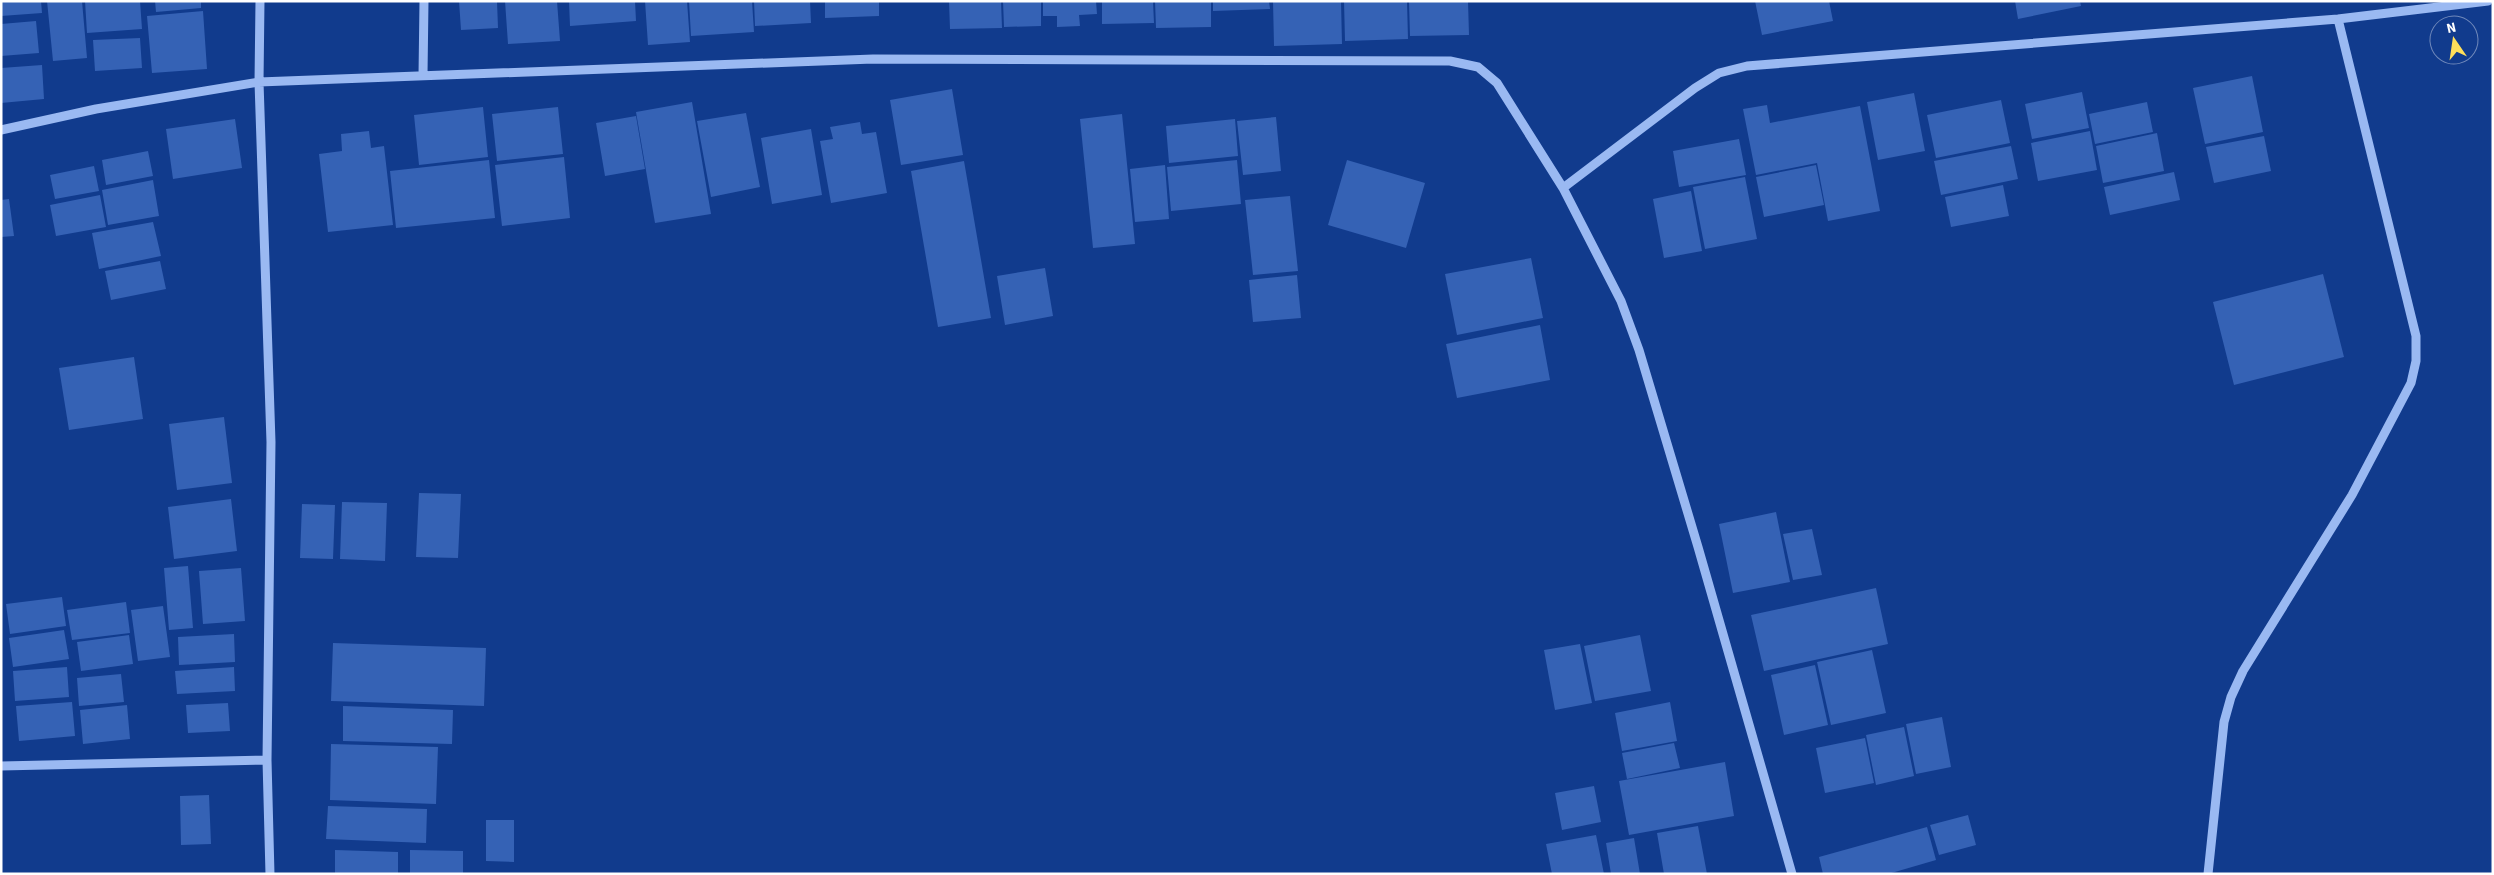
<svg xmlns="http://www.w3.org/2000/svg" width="2494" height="875" viewBox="0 0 2494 875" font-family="'Source Sans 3',sans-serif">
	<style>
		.building { fill: #3562b5 }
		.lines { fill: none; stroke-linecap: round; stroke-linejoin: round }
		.minor { stroke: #9ab9f2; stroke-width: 9 }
	</style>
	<rect width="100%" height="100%" fill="#113b8d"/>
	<path class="building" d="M 1,1 L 41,1 L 42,13 L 1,16 Z
		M 47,1 L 82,1 L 87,58 L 53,61 Z
		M 85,1 L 140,1 L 142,29 L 87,33 Z
		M 155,1 L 201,1 L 201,8 L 156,12 Z
		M 459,1 L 497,1 L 498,28 L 461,30 Z
		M 505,1 L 557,1 L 560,41 L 508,44 Z
		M 569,1 L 635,1 L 636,21 L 570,26 Z
		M 645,1 L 687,1 L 690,42 L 648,45 Z
		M 689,1 L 752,1 L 754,32 L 691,36 Z
		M 754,1 L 810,1 L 811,23 L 755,26 Z
		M 825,1 L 879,1 L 879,16 L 825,18 Z
		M 949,1 L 1001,1 L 1002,28 L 950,29 Z
		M 1003,1 L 1041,1 L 1041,26 L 1004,27 Z
		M 1043,1 L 1096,1 L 1097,14 L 1079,15 L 1080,26 L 1057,27 L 1057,16 L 1043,16 Z
		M 1102,1 L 1153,1 L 1154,23 L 1102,24 Z
		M 1155,1 L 1211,1 L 1211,27 L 1156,28 Z
		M 1213,1 L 1269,1 L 1270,9 L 1213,11 Z
		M 1273,1 L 1341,1 L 1342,44 L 1274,46 Z
		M 1344,1 L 1407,1 L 1408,39 L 1345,41 Z
		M 1409,1 L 1468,1 L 1469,35 L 1410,36 Z
		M 1755,1 L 1829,1 L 1833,21 L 1762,35 Z
		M 2015,1 L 2080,1 L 2081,6 L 2018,19 Z
		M 203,11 L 207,69 L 152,73 L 147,16 Z
		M 36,21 L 39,53 L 1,56 L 1,24 Z
		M 140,38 L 142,68 L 95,71 L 93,40 Z
		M 42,65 L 44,99 L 1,103 L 1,68 Z
		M 2252,76 L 2263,132 L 2205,144 L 2193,88 Z
		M 952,89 L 963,155 L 901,165 L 890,100 Z
		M 2082,92 L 2089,128 L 2032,139 L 2025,104 Z
		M 1914,93 L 1925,151 L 1878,160 L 1867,102 Z
		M 2001,100 L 2010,143 L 1936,158 L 1927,115 Z
		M 692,102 L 711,214 L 655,223 L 636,112 Z
		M 2147,102 L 2153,132 L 2095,144 L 2089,114 Z
		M 1767,105 L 1770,123 L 1860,106 L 1880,211 L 1828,221 L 1817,163 L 1756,175 L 1743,109 Z
		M 483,107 L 488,157 L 419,165 L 414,115 Z
		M 558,107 L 563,154 L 497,161 L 492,114 Z
		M 746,113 L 760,187 L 711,197 L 697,121 Z
		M 1122,114 L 1135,244 L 1093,248 L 1080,119 Z
		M 636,116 L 645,169 L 605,176 L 596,123 Z
		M 1276,117 L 1281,171 L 1243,175 L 1237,121 Z
		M 235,119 L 242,168 L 173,179 L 166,129 Z
		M 1235,119 L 1238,156 L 1169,163 L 1166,126 Z
		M 860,122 L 862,134 L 876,132 L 887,193 L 831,203 L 820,141 L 833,139 L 830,127 Z
		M 811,129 L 822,195 L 772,204 L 761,138 Z
		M 369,131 L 371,148 L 384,146 L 393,225 L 328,232 L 319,154 L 342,151 L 341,134 Z
		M 2090,131 L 2097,170 L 2038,181 L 2031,143 Z
		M 2157,133 L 2164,171 L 2103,183 L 2096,146 Z
		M 2264,136 L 2271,171 L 2214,183 L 2206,147 Z
		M 1739,139 L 1746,175 L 1679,187 L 1673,151 Z
		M 2011,146 L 2018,179 L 1941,195 L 1934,161 Z
		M 148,151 L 153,176 L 106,185 L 102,160 Z
		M 564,157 L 570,218 L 502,226 L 495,165 Z
		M 489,160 L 495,218 L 396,228 L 390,171 Z
		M 1237,160 L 1241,204 L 1171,211 L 1167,167 Z
		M 1347,160 L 1425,183 L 1406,248 L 1328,225 Z
		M 964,161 L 991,318 L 938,327 L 911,171 Z
		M 1165,165 L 1169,219 L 1135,222 L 1130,169 Z
		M 1816,165 L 1824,205 L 1764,217 L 1756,177 Z
		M 94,166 L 99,191 L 55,199 L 50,175 Z
		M 2174,172 L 2180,200 L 2110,215 L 2104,187 Z
		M 1745,177 L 1757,239 L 1705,249 L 1693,187 Z
		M 153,180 L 159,216 L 108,225 L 102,190 Z
		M 2003,185 L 2009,216 L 1951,227 L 1945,197 Z
		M 1691,191 L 1702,251 L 1664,258 L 1653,199 Z
		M 100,195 L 106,227 L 56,236 L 50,205 Z
		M 1290,196 L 1298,271 L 1253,275 L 1245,200 Z
		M 9,199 L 14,236 L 1,237 L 1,200 Z
		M 153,222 L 161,256 L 99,269 L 92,233 Z
		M 1531,258 L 1543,318 L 1457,335 L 1445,274 Z
		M 160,261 L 166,289 L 111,300 L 105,271 Z
		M 1045,268 L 1053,316 L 1005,325 L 997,276 Z
		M 2323,274 L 2344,357 L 2234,385 L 2213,302 Z
		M 1297,275 L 1301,318 L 1253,322 L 1249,280 Z
		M 1540,325 L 1550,380 L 1457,398 L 1446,344 Z
		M 134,357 L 143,419 L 69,430 L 59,368 Z
		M 224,417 L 232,483 L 177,490 L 169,424 Z
		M 419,493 L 461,494 L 458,558 L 416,557 Z
		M 231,499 L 237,551 L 174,559 L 168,507 Z
		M 342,502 L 387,503 L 385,561 L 340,559 Z
		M 302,504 L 335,505 L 333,559 L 300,558 Z
		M 1776,512 L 1790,582 L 1733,593 L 1719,524 Z
		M 1812,529 L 1822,575 L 1793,580 L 1783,534 Z
		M 188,566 L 193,628 L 169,630 L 164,568 Z
		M 241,568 L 245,621 L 203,624 L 199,571 Z
		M 1876,588 L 1888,644 L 1764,671 L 1751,615 Z
		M 62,597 L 66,626 L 10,634 L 6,604 Z
		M 126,602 L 130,633 L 72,640 L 67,610 Z
		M 163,606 L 170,657 L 138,661 L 131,610 Z
		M 64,630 L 69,659 L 13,667 L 9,638 Z
		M 234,634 L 235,662 L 179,665 L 178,637 Z
		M 129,635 L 133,664 L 81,671 L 77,642 Z
		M 1640,635 L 1651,691 L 1595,701 L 1584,646 Z
		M 333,643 L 486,648 L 484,706 L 331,701 Z
		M 1580,644 L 1592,703 L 1555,710 L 1544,650 Z
		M 1872,650 L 1886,713 L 1831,725 L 1817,662 Z
		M 1815,665 L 1828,725 L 1784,735 L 1771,675 Z
		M 67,667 L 69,697 L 15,701 L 13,671 Z
		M 234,667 L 235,691 L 177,694 L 175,671 Z
		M 121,674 L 124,702 L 79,706 L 77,678 Z
		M 72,702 L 75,736 L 19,741 L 16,706 Z
		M 1670,702 L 1677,741 L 1622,751 L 1615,713 Z
		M 228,703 L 230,731 L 188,733 L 186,705 Z
		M 127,705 L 130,739 L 83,744 L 80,710 Z
		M 343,706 L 453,710 L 452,744 L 343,741 Z
		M 1942,717 L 1951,767 L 1916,774 L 1906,724 Z
		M 1904,727 L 1914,776 L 1876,785 L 1866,735 Z
		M 1865,738 L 1874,783 L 1825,793 L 1816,748 Z
		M 1674,743 L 1680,768 L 1627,779 L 1622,753 Z
		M 331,744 L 438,747 L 436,804 L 330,800 Z
		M 1725,762 L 1734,816 L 1629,835 L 1619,781 Z
		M 1594,786 L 1601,822 L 1562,830 L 1555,793 Z
		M 209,795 L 211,844 L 181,845 L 180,796 Z
		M 328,806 L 427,809 L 426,843 L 326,839 Z
		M 1968,815 L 1976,845 L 1939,855 L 1930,825 Z
		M 486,820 L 514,820 L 514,862 L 486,861 Z
		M 1698,826 L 1707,874 L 1664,874 L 1657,833 Z
		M 1927,827 L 1936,860 L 1888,874 L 1823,874 L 1819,857 Z
		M 1596,835 L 1604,874 L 1552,874 L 1546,844 Z
		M 1634,838 L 1640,874 L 1611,874 L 1606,843 Z
		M 335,850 L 398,852 L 398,874 L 335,874 Z
		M 410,850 L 463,851 L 463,874 L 410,874 Z"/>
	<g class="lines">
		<path class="minor" d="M 260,1 L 259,82 L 271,442 L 267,760 L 270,874
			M 423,75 L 424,1
			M 1,130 L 96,109 L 259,82 L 873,59 L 1450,61 L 1478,67 L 1497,83 L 1563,188 L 1621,301 L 1639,350 L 1698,547 L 1792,874
			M 1563,188 L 1695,88 L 1719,73 L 1747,66 L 2338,19 L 2488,1
			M 1,766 L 267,760
			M 2208,874 L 2224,722 L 2231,697 L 2243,671 L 2352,495 L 2411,383 L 2416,361 L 2416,336 L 2338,19"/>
	</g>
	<rect width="2494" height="875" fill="none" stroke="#ffffff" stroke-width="5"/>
	<g transform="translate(2454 40) rotate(347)"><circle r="24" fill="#113b8d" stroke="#7089bb"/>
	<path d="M0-4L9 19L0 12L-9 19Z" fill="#ffdf5a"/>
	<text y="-8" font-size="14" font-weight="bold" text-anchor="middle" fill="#ffffff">N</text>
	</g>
</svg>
